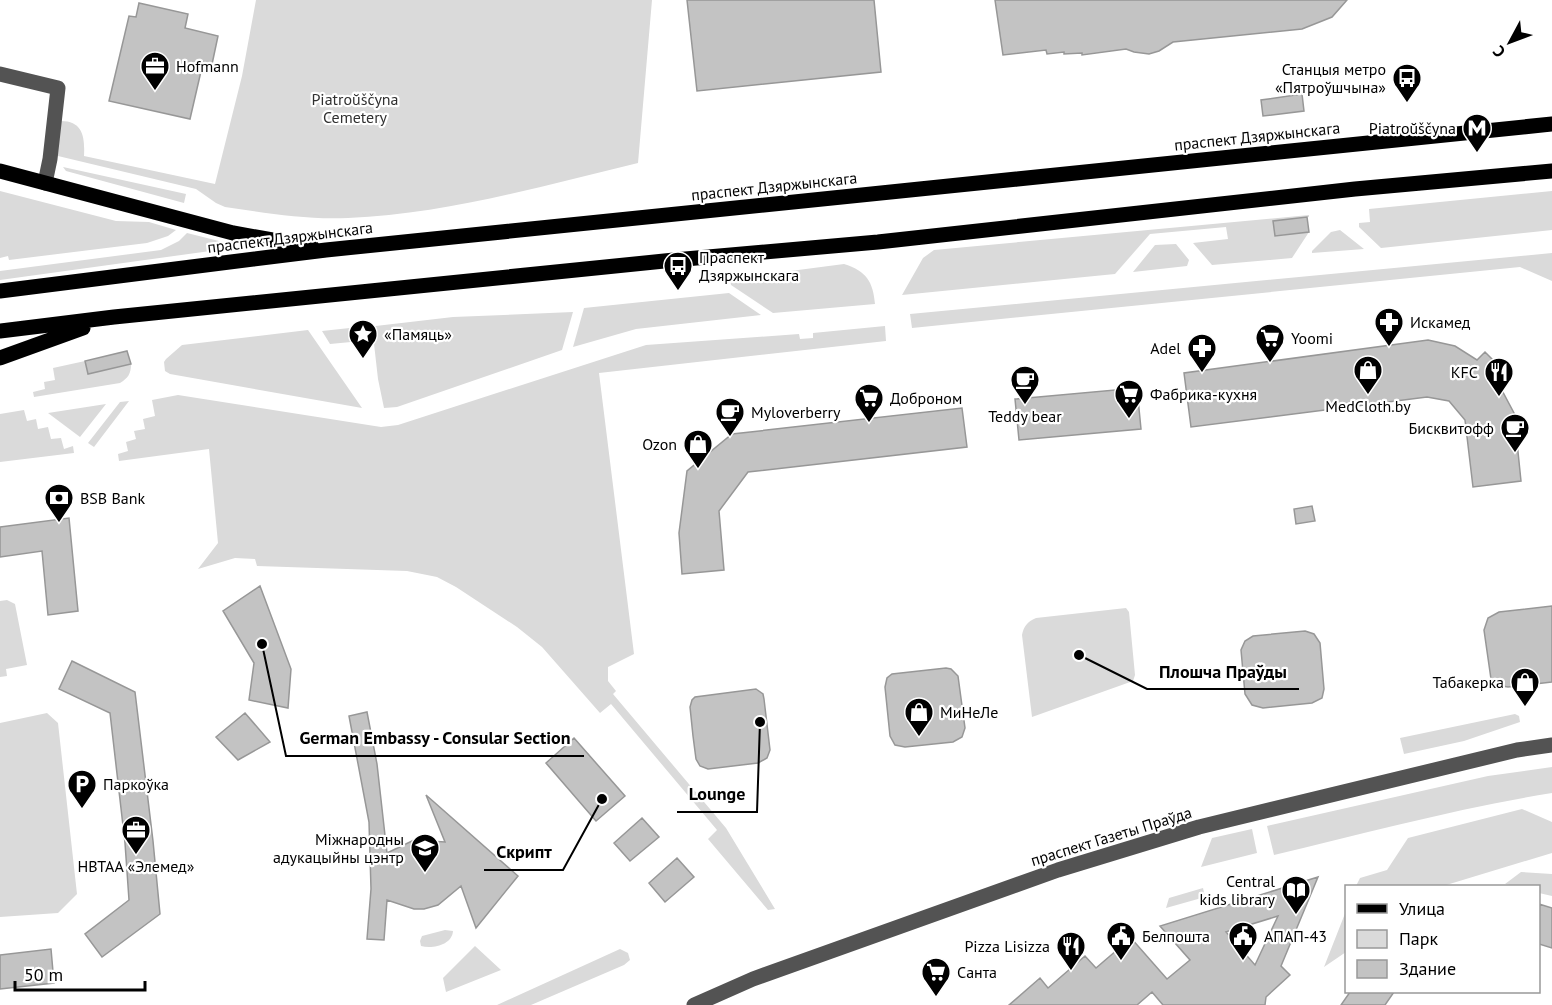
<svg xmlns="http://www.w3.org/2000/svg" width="1552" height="1005" viewBox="0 0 1552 1005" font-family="'PT Sans',sans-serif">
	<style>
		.green { fill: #dadada }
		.building { fill: #c3c3c3; stroke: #979797; stroke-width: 1.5; fill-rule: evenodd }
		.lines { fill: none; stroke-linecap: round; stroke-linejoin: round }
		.minor { stroke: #535353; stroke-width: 15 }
		.major { stroke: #000; stroke-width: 15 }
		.labels { text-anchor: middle; stroke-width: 4.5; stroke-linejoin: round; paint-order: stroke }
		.poi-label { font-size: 16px; fill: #000; stroke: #fff; text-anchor: start }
		.park-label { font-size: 16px; fill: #313131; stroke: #fff }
		.street-label { font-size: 16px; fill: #000; stroke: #fff }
		.leader { fill: none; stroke: #000; stroke-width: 2 }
		.callout-dot { fill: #000; stroke: #fff; stroke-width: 2 }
		.callout-label { font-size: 18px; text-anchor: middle; font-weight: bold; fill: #000; stroke: #fff; stroke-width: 4.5; stroke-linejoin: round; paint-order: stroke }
	</style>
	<rect width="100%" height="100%" fill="#fff"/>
	<path class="green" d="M 256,0 L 652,0 L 638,163 C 542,186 447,214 348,218 C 307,220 266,213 225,207 L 216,203 L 196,189 L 58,156 L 59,121 C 83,120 85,137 84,156 L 215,184 L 242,76 Z
		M 63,167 L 186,194 L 184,203 L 66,171 Z
		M 0,191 L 116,221 L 149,222 L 176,230 L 168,236 L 147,243 L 9,260 L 8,256 L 0,258 Z
		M 1552,191 L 1552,230 L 1381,248 L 1359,227 L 1359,223 L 1370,222 L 1369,209 Z
		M 1309,215 L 1309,217 L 1273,221 L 1276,236 L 1309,232 L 1292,258 L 1212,265 L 1193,243 L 1228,239 L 1226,227 L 1150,234 L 1115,274 L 902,295 L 923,258 L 934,250 Z
		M 1340,230 L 1364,249 L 1312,253 L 1312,251 L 1331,232 Z
		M 187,233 L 231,244 L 232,248 L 0,280 L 0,271 L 161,250 L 179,241 Z
		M 1176,244 L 1189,260 L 1187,266 L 1133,272 L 1155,245 Z
		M 1552,253 L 1552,281 L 1520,267 L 912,328 L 910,314 Z
		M 844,264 C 866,271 873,281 875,304 L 773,313 L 731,285 L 730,279 Z
		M 729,293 L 761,315 L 636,329 L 573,347 L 584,308 Z
		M 573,312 L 562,350 L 397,407 L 384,408 L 378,379 L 373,335 L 369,335 L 367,327 L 453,317 Z
		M 885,326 L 886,341 L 599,373 L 634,654 L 608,667 L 608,681 L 616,691 L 613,694 L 726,828 L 775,909 L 768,910 L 708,839 L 717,830 L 611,704 L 600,713 L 542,647 L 517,627 L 456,587 L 437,577 L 407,571 L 257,566 L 255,559 L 235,558 L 198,569 L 218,543 L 209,449 L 119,461 L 118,454 L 128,451 L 126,442 L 136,439 L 134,431 L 145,429 L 143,419 L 155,416 L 152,400 L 178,395 L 381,427 L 398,425 L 646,345 L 799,334 L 800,339 L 813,338 L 813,333 Z
		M 359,327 L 361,336 L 351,337 L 351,342 L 330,344 L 322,331 Z
		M 308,330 L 362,408 L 170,374 L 165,371 L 164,362 L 166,359 L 182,345 Z
		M 85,361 L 88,374 L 131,364 C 131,374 128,378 120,383 L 34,397 L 33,392 L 45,389 L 44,382 L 55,380 L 53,368 Z
		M 129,401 L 94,447 L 88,443 L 120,402 Z
		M 106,404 L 80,437 L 48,413 Z
		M 24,410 L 27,421 L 36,419 L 38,429 L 48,427 L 51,439 L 61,438 L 64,449 L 73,446 L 74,453 L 0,462 L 0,414 Z
		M 7,600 L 15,604 L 27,665 L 6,669 L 7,676 L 0,677 L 0,601 Z
		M 1126,608 L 1129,612 L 1135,675 L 1133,681 L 1032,717 L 1022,635 C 1024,626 1027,622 1036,618 Z
		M 47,713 L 58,723 L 77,894 L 58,913 L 0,917 L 0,723 Z
		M 1515,714 L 1519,716 L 1520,722 L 1464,741 L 1404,754 L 1400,738 Z
		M 1552,767 L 1552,793 C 1458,808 1366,833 1274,855 L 1267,826 L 1488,776 Z
		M 1522,809 L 1552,822 L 1552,853 L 1443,886 L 1356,886 L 1360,878 L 1387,870 L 1408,838 Z
		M 1252,829 L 1257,853 L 1201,867 L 1212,838 Z
		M 1521,872 L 1552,874 L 1552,896 L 1539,893 L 1538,886 L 1515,886 L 1505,884 Z
		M 1203,888 L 1205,897 L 1166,908 L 1169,898 Z
		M 1346,911 L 1346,952 L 1324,967 Z
		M 445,930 L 453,931 C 452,945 433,949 421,946 L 420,941 L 422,936 Z
		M 475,946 L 501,970 L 446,992 L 443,978 Z
		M 620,949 L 628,953 L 630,960 L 624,965 L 531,1005 L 497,1005 Z"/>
	<path class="building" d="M 687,0 L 874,0 L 881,72 L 697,91 Z
		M 995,0 L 1347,0 L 1332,17 L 1302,29 L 1173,42 L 1159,51 L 1149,54 L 1134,52 L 1126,49 L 1082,55 L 1082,53 L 1064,54 L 1064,52 L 1047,54 L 1046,50 L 1003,55 Z
		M 139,3 L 188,14 L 185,28 L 218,36 L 211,69 L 202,67 L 190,119 L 109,101 L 129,16 L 136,17 Z
		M 1302,94 L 1304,111 L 1263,116 L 1261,100 Z
		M 1307,217 L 1309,232 L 1275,236 L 1273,221 Z
		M 1428,340 L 1455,346 L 1477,360 L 1485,352 L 1497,364 L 1489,372 L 1498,383 L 1514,413 L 1521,481 L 1473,487 L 1465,420 L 1449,401 L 1427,397 L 1191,427 L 1184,373 Z
		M 127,351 L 131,364 L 88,374 L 85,361 Z
		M 1137,388 L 1141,429 L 1019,440 L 1015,399 Z
		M 962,408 L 967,447 L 748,472 L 719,511 L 724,570 L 682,574 L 679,533 L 687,471 L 732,434 Z
		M 1312,506 L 1315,521 L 1296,524 L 1294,509 Z
		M 69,518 L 78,611 L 48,615 L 42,551 L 0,557 L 0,527 Z
		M 260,586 L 291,669 L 288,708 L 249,700 L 254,663 L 223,611 Z
		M 1552,606 L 1552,682 L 1508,687 L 1496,685 L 1491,679 L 1484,630 L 1488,618 L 1499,612 Z
		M 1305,631 L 1314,634 L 1320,643 L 1324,689 L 1322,698 L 1312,703 L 1263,708 L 1252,705 L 1245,694 L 1241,650 L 1245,641 L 1253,636 Z
		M 72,661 L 135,692 L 153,841 L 160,914 L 102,957 L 85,934 L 129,900 L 125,843 L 110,713 L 59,689 Z
		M 946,668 L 951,669 L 958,676 L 965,728 L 962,737 L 953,742 L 905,747 L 895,745 L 890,736 L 885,687 L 887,678 L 892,674 Z
		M 756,689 L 763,694 L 764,699 L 770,750 L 767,758 L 758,763 L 708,769 L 700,766 L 696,759 L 693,736 L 690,707 L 692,700 L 695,697 Z
		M 367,712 L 377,764 L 387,853 L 414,840 L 445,842 L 426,795 L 518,876 L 476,928 L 461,886 L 438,905 L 424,909 L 414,909 L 387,900 L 384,940 L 367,939 L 371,889 L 369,822 L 349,716 Z
		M 245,713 L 270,742 L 238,760 L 216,737 Z
		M 574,738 L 625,796 L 596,821 L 546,763 Z
		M 642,818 L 659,837 L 630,861 L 614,843 Z
		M 677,858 L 694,877 L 665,902 L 649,883 Z
		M 1318,877 L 1281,966 L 1290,975 L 1266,997 L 1265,1005 L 1163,1005 L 1152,992 L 1137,1005 L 1009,1005 L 1040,978 L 1048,988 L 1085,956 L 1096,968 L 1131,938 L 1167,979 L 1190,960 L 1160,926 ZM 1278,916 L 1255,965 L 1226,932 Z
		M 1539,904 L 1552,908 L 1552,948 L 1539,944 Z
		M 51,949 L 54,983 L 0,989 L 0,955 Z
		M 1350,992 L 1394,992 L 1385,1005 L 1341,1005 Z"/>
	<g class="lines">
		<path class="minor" d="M 0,74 L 58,88 L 50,159 L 45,183
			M 694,1005 L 753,979 L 1058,870 L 1199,827 L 1517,750 L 1552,745"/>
		<path class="major" d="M 0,171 L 233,233 L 312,247
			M 0,291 L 326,250 L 1552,124
			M 0,331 L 114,317 L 674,260 L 878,242 L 1355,189 L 1552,171
			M 0,358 L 83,328"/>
	</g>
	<defs>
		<g id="office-pin" transform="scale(1.5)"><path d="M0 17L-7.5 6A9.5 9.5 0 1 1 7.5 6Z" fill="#000" stroke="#fff"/><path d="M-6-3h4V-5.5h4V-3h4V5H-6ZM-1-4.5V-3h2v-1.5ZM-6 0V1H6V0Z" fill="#fff"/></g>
		<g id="bus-pin" transform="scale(1.5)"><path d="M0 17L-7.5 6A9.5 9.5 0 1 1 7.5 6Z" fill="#000" stroke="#fff"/><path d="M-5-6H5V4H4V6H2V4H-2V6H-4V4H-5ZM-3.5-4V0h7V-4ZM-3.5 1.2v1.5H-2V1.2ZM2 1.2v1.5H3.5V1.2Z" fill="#fff"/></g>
		<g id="metro-pin" transform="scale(1.5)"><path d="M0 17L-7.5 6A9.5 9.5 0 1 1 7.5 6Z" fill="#000" stroke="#fff"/><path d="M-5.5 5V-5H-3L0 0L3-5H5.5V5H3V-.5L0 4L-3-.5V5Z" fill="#fff"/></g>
		<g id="pharmacy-pin" transform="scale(1.5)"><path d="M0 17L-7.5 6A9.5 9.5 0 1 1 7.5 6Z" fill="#000" stroke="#fff"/><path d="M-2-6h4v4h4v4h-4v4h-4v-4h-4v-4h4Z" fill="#fff"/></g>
		<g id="sight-pin" transform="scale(1.5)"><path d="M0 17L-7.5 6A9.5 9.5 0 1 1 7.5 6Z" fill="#000" stroke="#fff"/><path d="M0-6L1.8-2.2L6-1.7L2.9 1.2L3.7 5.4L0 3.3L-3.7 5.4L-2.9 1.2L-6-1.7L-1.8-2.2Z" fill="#fff"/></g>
		<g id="supermarket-pin" transform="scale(1.5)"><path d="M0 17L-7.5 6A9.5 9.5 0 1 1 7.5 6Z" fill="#000" stroke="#fff"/><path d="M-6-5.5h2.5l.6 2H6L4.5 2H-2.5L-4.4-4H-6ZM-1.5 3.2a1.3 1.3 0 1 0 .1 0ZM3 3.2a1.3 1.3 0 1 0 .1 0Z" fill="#fff"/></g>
		<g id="shop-pin" transform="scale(1.5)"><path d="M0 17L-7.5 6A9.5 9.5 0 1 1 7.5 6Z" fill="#000" stroke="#fff"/><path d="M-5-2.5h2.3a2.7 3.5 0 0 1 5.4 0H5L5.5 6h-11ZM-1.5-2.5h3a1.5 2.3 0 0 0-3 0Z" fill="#fff"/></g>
		<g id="restaurant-pin" transform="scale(1.5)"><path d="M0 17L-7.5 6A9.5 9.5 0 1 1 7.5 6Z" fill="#000" stroke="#fff"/><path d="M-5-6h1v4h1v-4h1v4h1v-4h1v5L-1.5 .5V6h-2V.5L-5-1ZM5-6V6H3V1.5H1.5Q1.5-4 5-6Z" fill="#fff"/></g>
		<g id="cafe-pin" transform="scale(1.5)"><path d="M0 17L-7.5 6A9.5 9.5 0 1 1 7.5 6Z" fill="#000" stroke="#fff"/><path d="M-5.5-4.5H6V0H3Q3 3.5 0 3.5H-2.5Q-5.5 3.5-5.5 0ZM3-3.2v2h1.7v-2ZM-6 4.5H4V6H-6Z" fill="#fff"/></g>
		<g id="bank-pin" transform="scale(1.5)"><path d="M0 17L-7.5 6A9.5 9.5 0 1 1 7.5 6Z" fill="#000" stroke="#fff"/><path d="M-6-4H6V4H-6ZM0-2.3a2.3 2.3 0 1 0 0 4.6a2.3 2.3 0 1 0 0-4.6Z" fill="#fff"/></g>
		<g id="parking-pin" transform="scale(1.5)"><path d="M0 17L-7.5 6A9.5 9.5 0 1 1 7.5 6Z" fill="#000" stroke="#fff"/><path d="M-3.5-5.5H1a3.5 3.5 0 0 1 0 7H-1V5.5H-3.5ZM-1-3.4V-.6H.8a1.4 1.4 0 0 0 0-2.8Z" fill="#fff"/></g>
		<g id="university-pin" transform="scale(1.5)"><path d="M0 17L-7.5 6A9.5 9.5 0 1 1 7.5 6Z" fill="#000" stroke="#fff"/><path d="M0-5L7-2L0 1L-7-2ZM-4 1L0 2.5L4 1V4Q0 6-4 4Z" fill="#fff"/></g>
		<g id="library-pin" transform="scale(1.5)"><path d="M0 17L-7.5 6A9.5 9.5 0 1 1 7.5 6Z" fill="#000" stroke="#fff"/><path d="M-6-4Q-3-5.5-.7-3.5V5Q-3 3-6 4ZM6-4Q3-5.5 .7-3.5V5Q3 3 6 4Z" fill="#fff"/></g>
		<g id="civic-pin" transform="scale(1.5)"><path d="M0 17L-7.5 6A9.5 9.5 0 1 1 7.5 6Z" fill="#000" stroke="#fff"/><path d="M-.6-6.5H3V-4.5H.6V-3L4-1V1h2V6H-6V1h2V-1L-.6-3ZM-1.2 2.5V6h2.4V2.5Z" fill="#fff"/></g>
	</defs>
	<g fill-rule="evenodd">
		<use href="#office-pin" x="155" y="66"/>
		<use href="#bus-pin" x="1407" y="78"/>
		<use href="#metro-pin" x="1477" y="128"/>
		<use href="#bus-pin" x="678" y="266"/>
		<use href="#pharmacy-pin" x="1389" y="322"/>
		<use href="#sight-pin" x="363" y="334"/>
		<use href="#supermarket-pin" x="1270" y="338"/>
		<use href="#pharmacy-pin" x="1202" y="348"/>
		<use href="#shop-pin" x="1368" y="370"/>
		<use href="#restaurant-pin" x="1499" y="372"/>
		<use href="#cafe-pin" x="1025" y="380"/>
		<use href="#supermarket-pin" x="1129" y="394"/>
		<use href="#supermarket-pin" x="869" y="398"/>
		<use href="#cafe-pin" x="730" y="412"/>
		<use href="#cafe-pin" x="1515" y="428"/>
		<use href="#shop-pin" x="698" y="444"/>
		<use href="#bank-pin" x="59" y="498"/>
		<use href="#shop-pin" x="1525" y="682"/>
		<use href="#shop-pin" x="919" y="712"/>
		<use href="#parking-pin" x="82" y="784"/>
		<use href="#office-pin" x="136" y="830"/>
		<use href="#university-pin" x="425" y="848"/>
		<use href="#library-pin" x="1296" y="890"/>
		<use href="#civic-pin" x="1121" y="936"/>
		<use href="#civic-pin" x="1243" y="936"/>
		<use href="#restaurant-pin" x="1071" y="946"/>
		<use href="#supermarket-pin" x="936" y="972"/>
	</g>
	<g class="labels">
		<g class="poi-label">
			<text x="176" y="72">Hofmann</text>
			<text x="1386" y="75" text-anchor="end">Станцыя метро<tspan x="1386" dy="18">«Пятроўшчына»</tspan></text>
			<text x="1456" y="134" text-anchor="end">Piatroŭščyna</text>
			<text x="699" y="263">Праспект<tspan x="699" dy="18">Дзяржынскага</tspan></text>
			<text x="1410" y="328">Искамед</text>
			<text x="384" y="340">«Памяць»</text>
			<text x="1291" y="344">Yoomi</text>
			<text x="1181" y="354" text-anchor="end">Adel</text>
			<text x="1478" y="378" text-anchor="end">KFC</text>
			<text x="1150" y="400">Фабрика-кухня</text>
			<text x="890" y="404">Доброном</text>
			<text x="1368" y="412" text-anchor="middle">MedCloth.by</text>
			<text x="751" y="418">Myloverberry</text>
			<text x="1025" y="422" text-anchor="middle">Teddy bear</text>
			<text x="1494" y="434" text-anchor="end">Бисквитофф</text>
			<text x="677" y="450" text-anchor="end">Ozon</text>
			<text x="80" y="504">BSB Bank</text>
			<text x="1504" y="688" text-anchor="end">Табакерка</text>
			<text x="940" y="718">МиНеЛе</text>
			<text x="103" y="790">Паркоўка</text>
			<text x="404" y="845" text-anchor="end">Міжнародны<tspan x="404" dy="18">адукацыйны цэнтр</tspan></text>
			<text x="136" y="872" text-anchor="middle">НВТАА «Элемед»</text>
			<text x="1275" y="887" text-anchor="end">Central<tspan x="1275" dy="18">kids library</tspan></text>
			<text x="1142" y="942">Белпошта</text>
			<text x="1264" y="942">АПАП-43</text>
			<text x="1050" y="952" text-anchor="end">Pizza Lisizza</text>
			<text x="957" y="978">Санта</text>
		</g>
		<g class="park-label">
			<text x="355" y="105">Piatroŭščyna<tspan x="355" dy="18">Cemetery</tspan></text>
		</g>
		<g class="street-label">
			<text transform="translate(1257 136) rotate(-6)" y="6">праспект Дзяржынскага</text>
			<text transform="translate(774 186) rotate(-6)" y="6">праспект Дзяржынскага</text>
			<text transform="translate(290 237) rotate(-7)" y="6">праспект Дзяржынскага</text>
			<text transform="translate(1111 836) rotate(-17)" y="6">праспект Газеты Праўда</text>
		</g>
	</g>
	<path class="leader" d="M1079 655L1147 689H1299M262 644L286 756H584M760 722L757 812H677M602 799L563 870H484"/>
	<g class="callout-dot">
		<circle cx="1079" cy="655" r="6"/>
		<circle cx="262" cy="644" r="6"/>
		<circle cx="760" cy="722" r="6"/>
		<circle cx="602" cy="799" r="6"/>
	</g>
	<g class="callout-label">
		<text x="1223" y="678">Плошча Праўды</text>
		<text x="435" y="744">German Embassy - Consular Section</text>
		<text x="717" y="800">Lounge</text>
		<text x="524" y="858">Скрипт</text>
	</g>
	<rect x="1345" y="885" width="195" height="108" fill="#ffffff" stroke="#999999" stroke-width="1.5"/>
	<rect x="1357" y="904" width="30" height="9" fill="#000000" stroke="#999999" stroke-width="1.5"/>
	<text x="1399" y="915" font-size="18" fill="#000000">Улица</text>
	<rect x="1357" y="930" width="30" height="18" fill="#dadada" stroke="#999999" stroke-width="1.5"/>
	<text x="1399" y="945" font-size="18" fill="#000000">Парк</text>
	<rect x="1357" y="960" width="30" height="18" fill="#c3c3c3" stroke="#999999" stroke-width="1.5"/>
	<text x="1399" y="975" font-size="18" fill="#000000">Здание</text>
	<g transform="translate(1510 42) rotate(229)" stroke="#ffffff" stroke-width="4.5" paint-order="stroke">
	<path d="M0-4.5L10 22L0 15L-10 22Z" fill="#000000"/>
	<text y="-9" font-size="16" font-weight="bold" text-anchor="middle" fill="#000000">С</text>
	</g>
	<path d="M15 981v9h130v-9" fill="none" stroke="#000000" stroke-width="3"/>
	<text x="24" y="981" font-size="18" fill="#000000" stroke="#ffffff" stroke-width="4.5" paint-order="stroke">50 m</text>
</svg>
